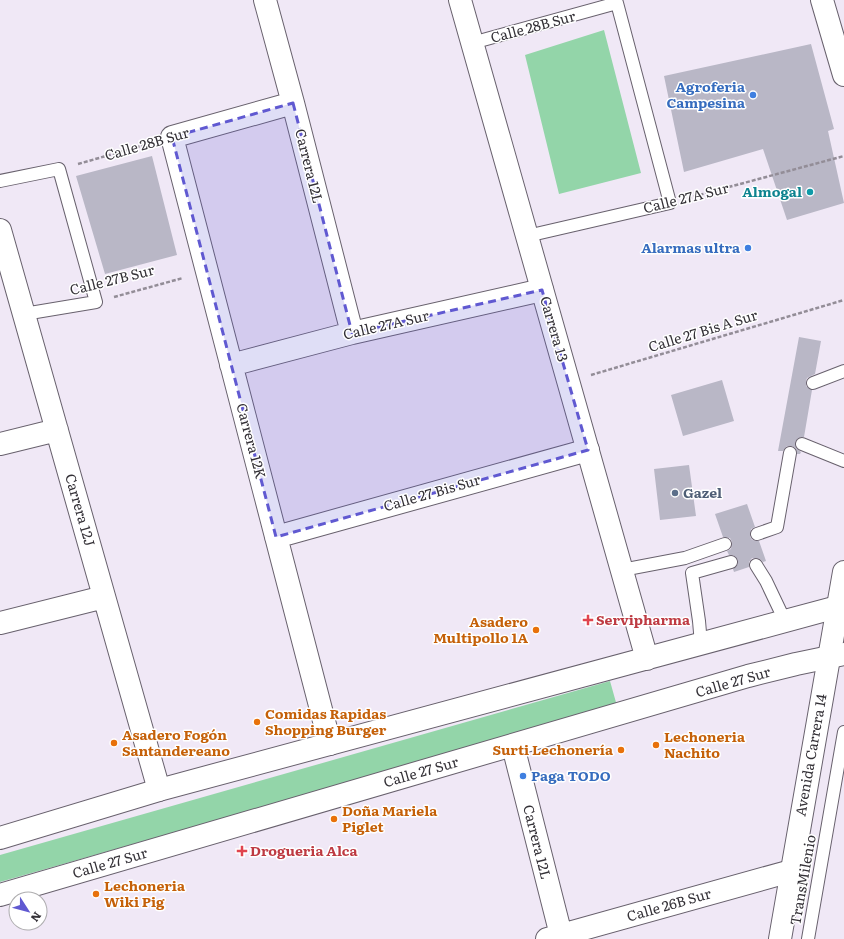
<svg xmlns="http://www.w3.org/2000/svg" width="844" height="939" viewBox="0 0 844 939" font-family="Literata,serif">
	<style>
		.green { fill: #93d5a9 }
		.building { fill: #b9b7c6 }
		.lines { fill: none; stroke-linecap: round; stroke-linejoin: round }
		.lane-casing { stroke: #68616d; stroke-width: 14 }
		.street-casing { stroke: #68616d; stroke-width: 24 }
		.secondary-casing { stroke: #68616d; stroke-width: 24 }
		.primary-casing { stroke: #68616d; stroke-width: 24 }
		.path { stroke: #938d97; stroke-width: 2.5; stroke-dasharray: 4 2; stroke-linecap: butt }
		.lane { stroke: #fff; stroke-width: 12 }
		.street { stroke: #fff; stroke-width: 22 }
		.secondary { stroke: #fff; stroke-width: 22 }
		.primary { stroke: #fff; stroke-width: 22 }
		.marked { fill: #6059d1; fill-opacity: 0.2; stroke: #6059d1; stroke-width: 3; stroke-dasharray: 8 5; stroke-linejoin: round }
		.shop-dot { fill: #3f7fe0; stroke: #fff; stroke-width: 1.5 }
		.culture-dot { fill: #0f9aa8; stroke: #fff; stroke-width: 1.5 }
		.service-dot { fill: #5c6f8a; stroke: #fff; stroke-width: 1.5 }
		.health-dot { fill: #e0444e; stroke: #fff; stroke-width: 1.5 }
		.food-dot { fill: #e8710a; stroke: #fff; stroke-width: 1.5 }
		.labels { text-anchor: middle; stroke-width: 3; stroke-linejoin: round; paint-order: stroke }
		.street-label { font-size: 14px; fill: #343137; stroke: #fff }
		.shop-label { font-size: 14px; font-weight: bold; fill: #366cbe; stroke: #fff; text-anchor: end }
		.culture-label { font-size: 14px; font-weight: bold; fill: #0d838f; stroke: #fff; text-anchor: end }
		.service-label { font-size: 14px; font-weight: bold; fill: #4e5e75; stroke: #fff; text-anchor: start }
		.health-label { font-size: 14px; font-weight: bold; fill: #be3a42; stroke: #fff; text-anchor: start }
		.food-label { font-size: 14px; font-weight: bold; fill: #c56008; stroke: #fff; text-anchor: start }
	</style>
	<rect width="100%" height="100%" fill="#f0e8f6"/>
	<path class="green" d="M 604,30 L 641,173 L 559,194 L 525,55 Z
		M 610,681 L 617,706 L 0,882 L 0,855 Z"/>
	<path class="building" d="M 811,44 L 834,129 L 828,131 L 844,203 L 787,220 L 763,149 L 684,172 L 664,76 Z
		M 152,156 L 177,255 L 105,274 L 76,176 Z
		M 799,337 L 821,341 L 815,374 L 807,378 L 806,381 L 806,386 L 812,390 L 804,437 L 798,438 L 795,442 L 796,448 L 801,452 L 800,454 L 797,454 L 795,448 L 792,446 L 787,446 L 783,451 L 778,451 Z
		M 722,380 L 734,421 L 683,436 L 671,395 Z
		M 689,465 L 696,516 L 660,520 L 654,469 Z
		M 747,504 L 755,527 L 751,529 L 750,536 L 752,540 L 759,541 L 766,561 L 763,562 L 760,559 L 756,558 L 752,558 L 749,562 L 749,567 L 734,572 L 733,569 L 738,564 L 738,560 L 733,555 L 729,555 L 727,551 L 731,549 L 732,542 L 730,538 L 723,537 L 715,514 Z"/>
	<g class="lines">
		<g class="lane-casing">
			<path id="lane" d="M 472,43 L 617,3 L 670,203 L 527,236
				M 0,181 L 59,169 L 96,302 L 24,314
				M 813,383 L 844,371
				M 802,444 L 844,461
				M 757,534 L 777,527 L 790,453
				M 756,565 L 766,581 L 785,621
				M 622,570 L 685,558 L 725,544
				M 701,644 L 699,621 L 692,573 L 731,562
				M 808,939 L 844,732"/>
		</g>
		<g class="street-casing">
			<path id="street" d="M 265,0 L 293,103 L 352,333
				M 822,0 L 844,75
				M 293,103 L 172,137 L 330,744
				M 0,230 L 159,790
				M 231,365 L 352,333 L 542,290
				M 0,444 L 57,430
				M 276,537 L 588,450
				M 0,623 L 104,597
				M 513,746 L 562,939
				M 547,939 L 791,871"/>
		</g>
		<g class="secondary-casing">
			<path id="secondary" d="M 460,0 L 647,659
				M 0,838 L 159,790 L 837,607
				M 0,895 L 748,676 L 796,664 L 844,654"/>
		</g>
		<g class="primary-casing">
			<path id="primary" d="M 780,939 L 844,572"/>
		</g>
		<path class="path" d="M 78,164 L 148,144
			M 688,198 L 844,156
			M 114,297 L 183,278
			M 591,375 L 844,300"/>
		<use href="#lane" class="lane"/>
		<use href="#street" class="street"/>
		<use href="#secondary" class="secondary"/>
		<use href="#primary" class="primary"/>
	</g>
	<path class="marked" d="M 293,103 L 352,333 L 542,290 L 588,450 L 276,537 L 172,137 Z"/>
	<g class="shop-dot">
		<circle cx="753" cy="95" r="4"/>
		<circle cx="748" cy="248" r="4"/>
		<circle cx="523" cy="776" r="4"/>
	</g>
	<circle class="culture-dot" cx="810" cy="192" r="4"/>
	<circle class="service-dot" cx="675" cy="493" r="4"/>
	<g class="health-dot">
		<path d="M586 614h4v4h4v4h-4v4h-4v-4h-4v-4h4z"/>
		<path d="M240 845h4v4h4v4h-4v4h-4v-4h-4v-4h4z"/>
	</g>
	<g class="food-dot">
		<circle cx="536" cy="630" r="4"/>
		<circle cx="257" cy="722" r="4"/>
		<circle cx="114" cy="743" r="4"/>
		<circle cx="656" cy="745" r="4"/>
		<circle cx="621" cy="750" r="4"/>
		<circle cx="334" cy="819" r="4"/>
		<circle cx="96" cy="894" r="4"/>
	</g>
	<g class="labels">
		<g class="street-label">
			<text transform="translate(533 27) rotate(-15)" y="5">Calle 28B Sur</text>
			<text transform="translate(147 144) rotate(-16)" y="5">Calle 28B Sur</text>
			<text transform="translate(309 166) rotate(76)" y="5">Carrera 12L</text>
			<text transform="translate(686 198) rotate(-14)" y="5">Calle 27A Sur</text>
			<text transform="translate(112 280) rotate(-14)" y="5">Calle 27B Sur</text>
			<text transform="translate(386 325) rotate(-13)" y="5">Calle 27A Sur</text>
			<text transform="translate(554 329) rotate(74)" y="5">Carrera 13</text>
			<text transform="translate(703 331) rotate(-17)" y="5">Calle 27 Bis A Sur</text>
			<text transform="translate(251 441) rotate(75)" y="5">Carrera 12K</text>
			<text transform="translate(432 493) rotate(-16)" y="5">Calle 27 Bis Sur</text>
			<text transform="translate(80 510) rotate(74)" y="5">Carrera 12J</text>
			<text transform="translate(733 682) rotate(-16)" y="5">Calle 27 Sur</text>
			<text transform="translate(811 755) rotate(-80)" y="5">Avenida Carrera 14</text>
			<text transform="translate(421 772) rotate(-16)" y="5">Calle 27 Sur</text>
			<text transform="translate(537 842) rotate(76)" y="5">Carrera 12L</text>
			<text transform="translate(110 863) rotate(-16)" y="5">Calle 27 Sur</text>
			<text transform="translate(803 880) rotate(-80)" y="5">TransMilenio</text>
			<text transform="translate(669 905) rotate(-16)" y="5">Calle 26B Sur</text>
		</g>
		<g class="shop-label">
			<text x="745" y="92">Agroferia<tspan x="745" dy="16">Campesina</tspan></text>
			<text x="740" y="253">Alarmas ultra</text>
			<text x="531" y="781" text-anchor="start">Paga TODO</text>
		</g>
		<g class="culture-label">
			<text x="802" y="197">Almogal</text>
		</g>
		<g class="service-label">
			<text x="683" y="498">Gazel</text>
		</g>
		<g class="health-label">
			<text x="596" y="625">Servipharma</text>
			<text x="250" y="856">Drogueria Alca</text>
		</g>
		<g class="food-label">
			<text x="528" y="627" text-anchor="end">Asadero<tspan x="528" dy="16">Multipollo 1A</tspan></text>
			<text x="265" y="719">Comidas Rapidas<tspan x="265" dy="16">Shopping Burger</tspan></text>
			<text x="122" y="740">Asadero Fogón<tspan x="122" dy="16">Santandereano</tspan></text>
			<text x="664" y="742">Lechoneria<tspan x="664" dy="16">Nachito</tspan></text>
			<text x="613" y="755" text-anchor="end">Surti Lechonería</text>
			<text x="342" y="816">Doña Mariela<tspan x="342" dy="16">Piglet</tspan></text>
			<text x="104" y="891">Lechoneria<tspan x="104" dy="16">Wiki Pig</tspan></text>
		</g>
	</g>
	<g transform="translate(28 911) rotate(126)"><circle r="19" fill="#ffffff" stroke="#aeadaf"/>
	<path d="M0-3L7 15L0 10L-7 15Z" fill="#6059d1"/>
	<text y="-6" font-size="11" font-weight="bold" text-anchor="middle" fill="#343137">N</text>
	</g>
</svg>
